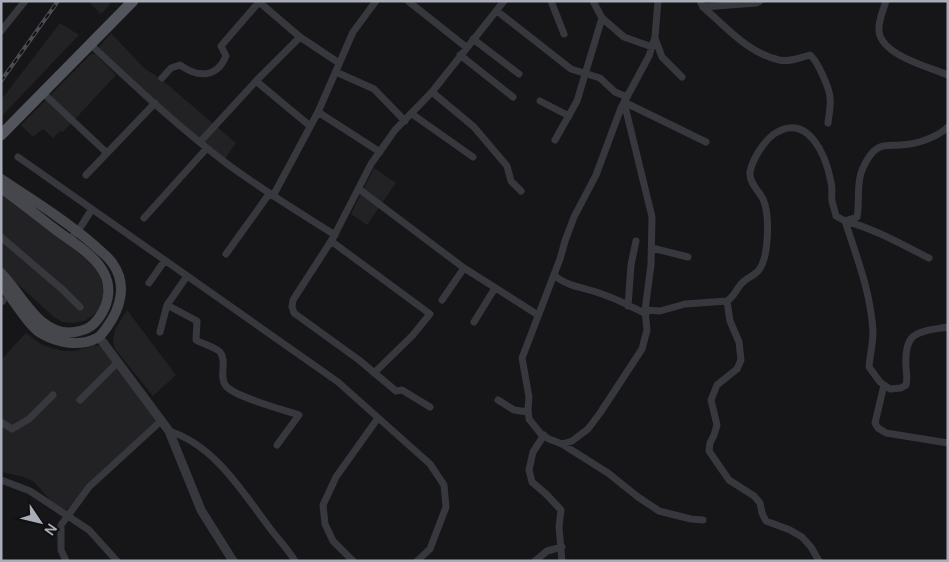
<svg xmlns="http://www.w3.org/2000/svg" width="949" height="562" viewBox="0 0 949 562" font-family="Manrope,sans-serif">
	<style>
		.built { fill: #222225 }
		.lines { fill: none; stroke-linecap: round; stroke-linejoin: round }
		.minor { stroke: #37383d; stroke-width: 7 }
		.tertiary { stroke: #37383d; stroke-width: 9 }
		.secondary { stroke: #45474d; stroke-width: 10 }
		.primary { stroke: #53555c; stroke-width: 11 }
		.rail-casing { stroke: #4a4c52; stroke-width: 4 }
		.rail { stroke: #111113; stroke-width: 2; stroke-dasharray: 5.5; stroke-linecap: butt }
	</style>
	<rect width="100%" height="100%" fill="#161618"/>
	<path class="built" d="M 88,1 L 113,1 L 101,14 Z
		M 60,23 L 79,35 L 1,117 L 1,100 Z
		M 111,33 L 144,68 L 161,79 L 236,143 L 224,160 L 155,105 L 97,49 Z
		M 91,54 L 95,54 L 116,75 L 63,132 L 60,131 L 53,138 L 43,129 L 33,137 L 21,125 Z
		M 374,168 L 396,183 L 367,225 L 351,214 Z
		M 1,193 L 95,265 L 106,291 L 99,310 L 91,317 L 84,321 L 74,323 L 62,322 L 54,317 L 1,269 Z
		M 127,310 L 176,375 L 153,396 L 115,349 L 113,341 L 115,329 Z
		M 26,333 L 42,345 L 63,351 L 75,351 L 95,345 L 101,346 L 159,421 L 66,510 L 59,510 L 34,482 L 24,477 L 1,472 L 1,360 Z"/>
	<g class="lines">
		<path class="minor" d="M 258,1 L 300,37 L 256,81 L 310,126
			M 408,1 L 466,47
			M 551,1 L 564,34
			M 658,1 L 655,37 L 649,56 L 621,108 L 596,175 L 574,217 L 565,241 L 560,259 L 522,358 L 529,397 L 528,409 L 529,419 L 541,434 L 549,439 L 562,444 L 608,473 L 638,497 L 659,511 L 691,519 L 703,520
			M 700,1 L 703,7 C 726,27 748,53 779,60 C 789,62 800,58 810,55 C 817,60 830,89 830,98 C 831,106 829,115 828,123
			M 886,1 C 883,11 878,21 879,31 C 881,55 929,67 948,75
			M 703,7 L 756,3 L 760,1
			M 497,11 L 571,69 L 600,78 L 615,92 L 627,97
			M 602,18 L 624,37 L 652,47
			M 1,31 L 25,1
			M 300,37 L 339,63
			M 655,38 L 662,57 L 682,77
			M 473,39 L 519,74
			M 90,44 C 134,85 178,127 226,163 C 261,189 298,212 335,235
			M 460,55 L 513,97
			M 336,72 L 374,89 L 405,121
			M 162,78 L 171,68 L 180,65 C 198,78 217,78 226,56 L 221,46 L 259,2
			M 42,92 L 107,153
			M 432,92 L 474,127 L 507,166 L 511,181 L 521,191
			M 540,101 L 569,116
			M 318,112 L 380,152
			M 412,114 L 473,157
			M 555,140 L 577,101 L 602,18 L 593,1
			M 200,142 L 256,81
			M 18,157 L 338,382 L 430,464 L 444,485 L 446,507 L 430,549 L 417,561
			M 86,175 L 155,103
			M 359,189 L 464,268 L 538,315
			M 273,196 L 318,112 L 353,32 L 376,1
			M 144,218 L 207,148
			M 845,221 C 857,258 871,293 873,332 C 873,343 870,355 869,367 L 880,382 L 890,389 L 901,388 L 906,385 C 908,377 906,374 906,366 C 904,330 919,332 948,327
			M 845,221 C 875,229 901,244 929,258
			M 1,237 L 63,290 L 80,307
			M 69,239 L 78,231 L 92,209
			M 331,241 L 430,314 L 412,336 L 374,373
			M 652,248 L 688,257
			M 226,254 L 269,194
			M 554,275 C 567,287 587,288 602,294 C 617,299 632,307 646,314
			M 187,276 L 167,305 L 197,321 L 196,340 C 201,343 217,348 220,352 C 228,362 218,376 226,386 C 235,397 284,410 299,415 L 277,445
			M 149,283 L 165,260
			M 1,300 L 3,301
			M 442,300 L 464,268
			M 727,301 L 730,321 L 739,342 L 741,360 L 737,369 L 717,385 L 711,400 L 717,425 L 714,435 L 710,443 L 709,451 L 729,480 L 754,496 L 760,503 L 762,513 L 766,521 L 790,530 L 802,537 L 811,547 L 819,561
			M 628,306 L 631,265 L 636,241
			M 645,310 L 660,311 L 685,304 L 727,301 C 734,297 736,290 741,284 C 746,278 754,276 759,270 C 769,256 770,215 763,199 C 759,191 749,183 750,172 C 752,160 764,141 774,134 C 808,111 826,156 831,182 C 833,189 831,195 832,201 C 833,206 835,211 836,216 L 845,221 L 857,217 C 860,202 856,185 862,170 C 865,163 871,152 878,148 C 885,144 894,146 901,145 C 917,144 936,138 948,127
			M 474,322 L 495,288
			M 160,332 L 167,305
			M 884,385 L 875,423 L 878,428 L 886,433 L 948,443
			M 80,400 L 118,362
			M 498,400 L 514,410 L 528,412
			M 430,407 L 402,390 L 396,391 L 359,360 L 294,313 L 292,307 L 293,300 L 333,238 L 371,164 L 395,130 L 432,92 L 504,1
			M 1,422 L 12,429 L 29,419 L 53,395
			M 169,431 C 214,445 242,491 269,527 C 277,538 288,549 295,561
			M 544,435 L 533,452 L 529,470 L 532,482 L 546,494 L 561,510 L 559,527 L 562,561
			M 562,444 L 572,441 L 588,429 L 600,413 L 642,349 L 647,330 L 645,310 L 651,265 L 652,217 L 624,102 L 706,142
			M 1,480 L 30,491 L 89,530 L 117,561
			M 66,561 L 61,550 L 61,525 L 89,487 L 162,420
			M 353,561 L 333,541 L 325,524 L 323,505 L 336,477 L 378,418
			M 535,561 L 547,551 L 562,547"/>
		<path class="tertiary" d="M 99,337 L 169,431 L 201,510 L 233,561"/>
		<path class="secondary" d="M 1,179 C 33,200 65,220 94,245 C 100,251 108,256 113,264 C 127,284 121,308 107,327 C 104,331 101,336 97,338 C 80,347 58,343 42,334 C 28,326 13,298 1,285
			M 1,188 C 20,202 38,216 56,230 C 72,242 95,255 104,273 C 111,286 109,301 102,313 C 95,325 88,330 75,332 C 40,338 22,294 1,273"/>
		<path class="primary" d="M 1,135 L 133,1"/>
		<g class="rail-casing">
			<path id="rail" d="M 1,81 L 58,1"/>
		</g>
		<use href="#rail" class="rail"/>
	</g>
	<rect width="949" height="562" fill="none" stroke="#a8adb8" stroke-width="5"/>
	<g transform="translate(40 522) rotate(125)" stroke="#111113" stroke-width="4" paint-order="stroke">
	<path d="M0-4L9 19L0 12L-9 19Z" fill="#a8adb8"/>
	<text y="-8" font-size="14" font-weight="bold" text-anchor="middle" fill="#a8adb8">N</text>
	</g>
</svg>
